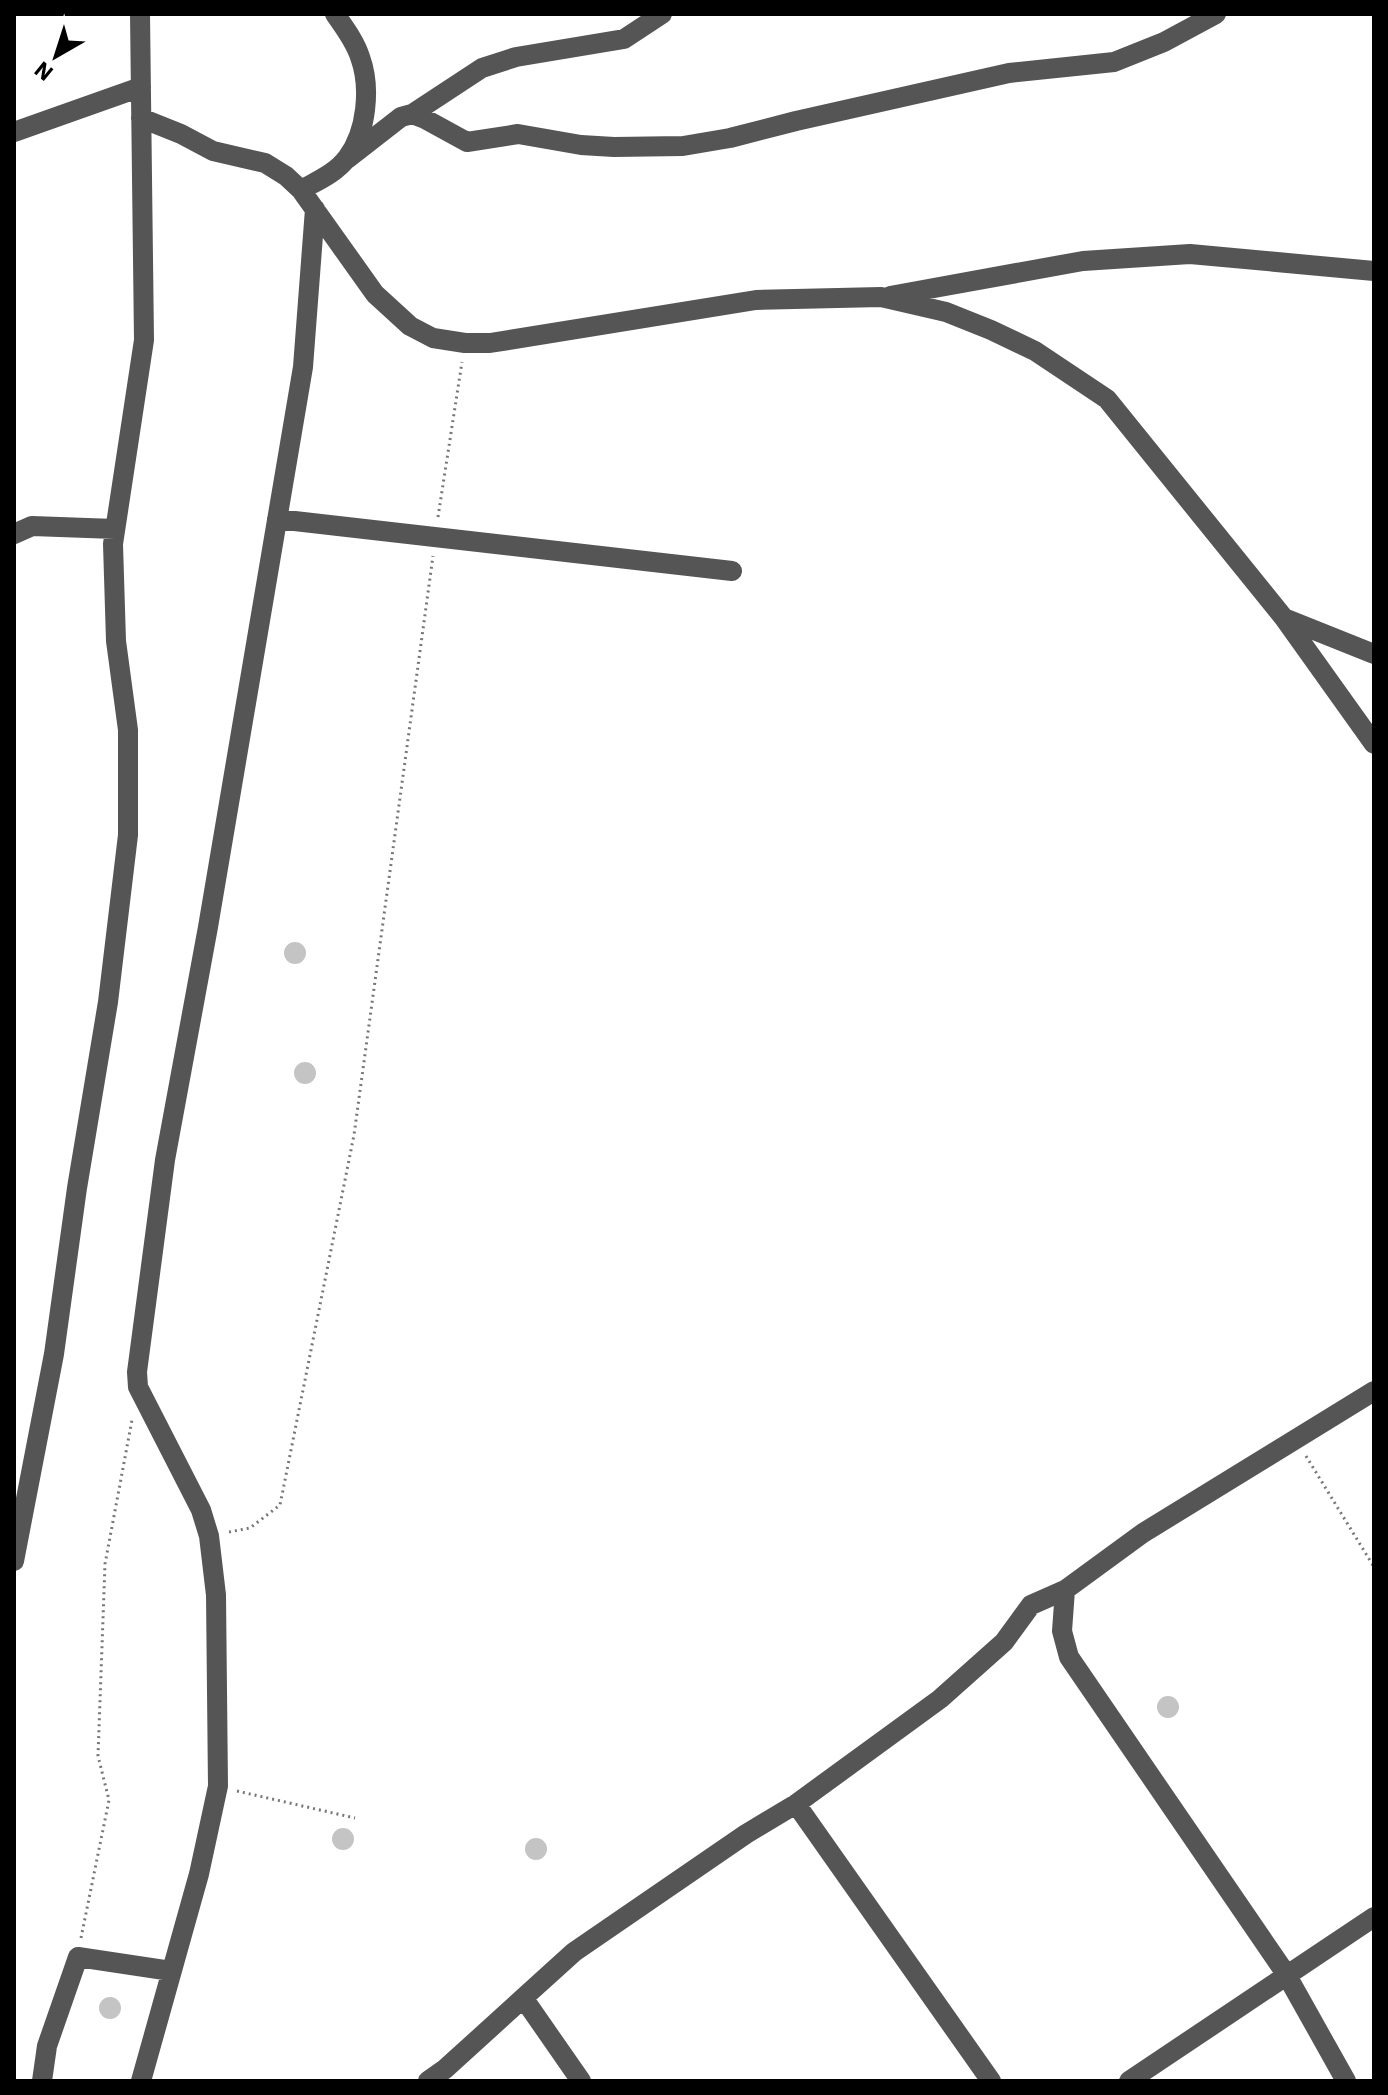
<svg xmlns="http://www.w3.org/2000/svg" width="1388" height="2095" viewBox="0 0 1388 2095" font-family="'IBM Plex Sans',sans-serif">
	<style>
		.building { fill: #c4c4c4 }
		.lines { fill: none; stroke-linecap: round; stroke-linejoin: round }
		.path { stroke: #777; stroke-width: 3; stroke-dasharray: 2 4; stroke-linecap: butt }
		.minor { stroke: #555; stroke-width: 20 }
	</style>
	<rect width="100%" height="100%" fill="#fff"/>
	<path class="building" d="M284 953a11 11 0 1 1 22 0a11 11 0 1 1-22 0Z
		M294 1073a11 11 0 1 1 22 0a11 11 0 1 1-22 0Z
		M1157 1707a11 11 0 1 1 22 0a11 11 0 1 1-22 0Z
		M332 1839a11 11 0 1 1 22 0a11 11 0 1 1-22 0Z
		M525 1849a11 11 0 1 1 22 0a11 11 0 1 1-22 0Z
		M99 2008a11 11 0 1 1 22 0a11 11 0 1 1-22 0Z"/>
	<g class="lines">
		<path class="path" d="M 438,517 L 462,362
			M 1306,1456 L 1374,1567
			M 229,1532 L 250,1528 L 280,1505 L 354,1135 L 433,556
			M 237,1791 L 355,1818
			M 81,1938 L 109,1800 L 98,1756 L 105,1564 L 132,1420"/>
		<path class="minor" d="M 412,114 L 482,68 L 516,57 L 624,39 L 662,14
			M 141,118 L 181,134 L 213,151 L 265,163 L 286,176 L 301,190 L 375,294 L 410,326 L 433,338 L 465,343 L 490,343 L 756,300 L 881,297 L 946,312 L 991,330 L 1035,351 L 1107,399 L 1284,618 L 1374,744
			M 14,132 L 141,87
			M 347,159 L 401,117 L 412,114 L 425,119 L 467,142 L 518,134 L 581,145 L 614,147 L 683,146 L 730,138 L 796,121 L 1009,73 L 1114,62 L 1164,42 L 1216,14
			M 301,190 C 317,181 336,173 347,158 C 367,132 371,87 360,57 C 355,41 344,27 335,14
			M 890,296 L 1083,261 L 1190,254 L 1374,271
			M 277,519 L 732,571
			M 14,534 L 32,526 L 115,529
			M 1284,618 L 1374,654
			M 14,1561 L 54,1354 L 77,1188 L 108,1002 L 128,835 L 128,730 L 116,641 L 113,544 L 144,340 L 140,14
			M 1065,1590 L 1062,1631 L 1069,1657 L 1286,1974 L 1346,2081
			M 796,1804 L 991,2081
			M 524,1999 L 581,2081
			M 42,2081 L 47,2046 L 78,1957 L 171,1971
			M 141,2081 L 199,1874 L 218,1786 L 216,1595 L 209,1536 L 201,1510 L 138,1387 L 137,1372 L 165,1160 L 208,927 L 303,367 L 315,209
			M 428,2081 L 445,2069 L 574,1952 L 746,1834 L 796,1804 L 940,1699 L 1004,1642 L 1031,1605 L 1065,1590 L 1143,1533 L 1374,1391
			M 1129,2081 L 1374,1917"/>
	</g>
	<rect width="1388" height="2095" fill="none" stroke="#000000" stroke-width="32"/>
	<g transform="translate(56 56) rotate(219)" stroke="#ffffff" stroke-width="6" paint-order="stroke">
	<path d="M0-6L14 30L0 20L-14 30Z" fill="#000000"/>
	<text y="-12" font-size="22" font-weight="bold" text-anchor="middle" fill="#000000">N</text>
	</g>
</svg>
